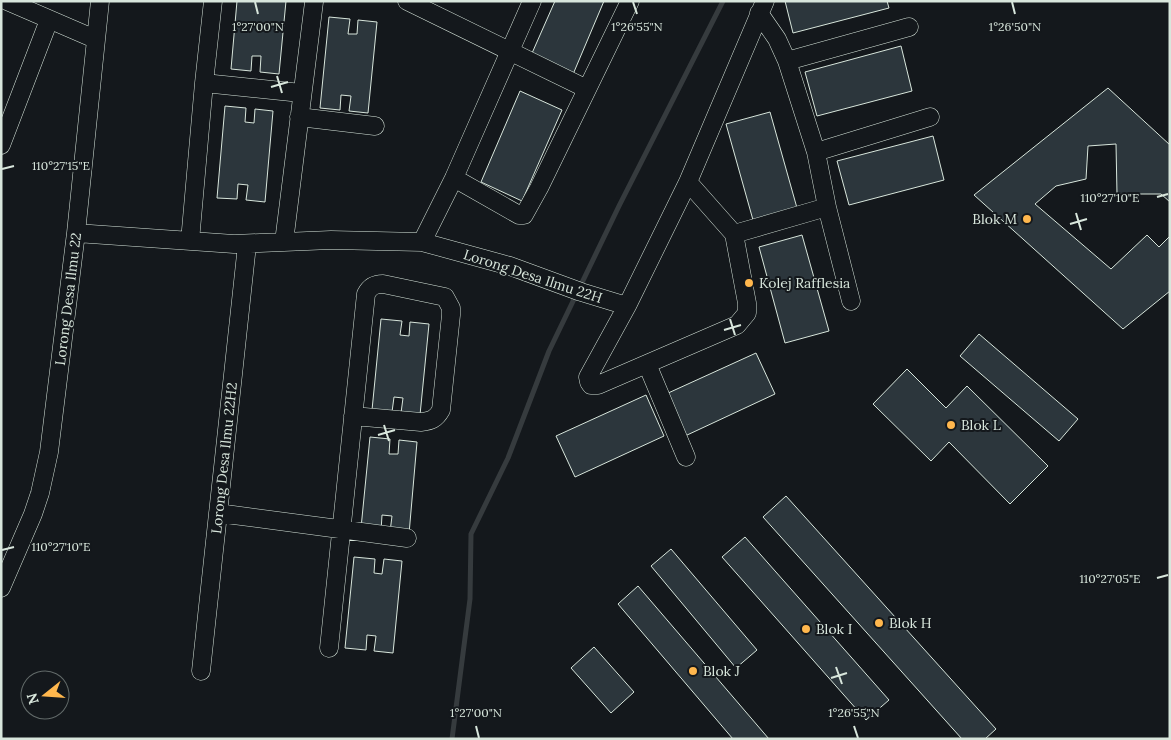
<svg xmlns="http://www.w3.org/2000/svg" width="1171" height="740" viewBox="0 0 1171 740" font-family="Lora,serif">
	<style>
		.lines { fill: none; stroke-linecap: round; stroke-linejoin: round }
		.stream { stroke: #363b3e; stroke-width: 5 }
		.building { fill: #2c363c; stroke: #d8e6dc }
		.minor-casing { stroke: #d8e6dc; stroke-width: 19 }
		.minor { stroke: #14181c; stroke-width: 18 }
		.ticks { fill: none; stroke: #d8e6dc; stroke-width: 2 }
		.poi-dot { fill: #ffb74d; stroke: #14181c; stroke-width: 2 }
		.labels { text-anchor: middle; stroke-width: 4; stroke-linejoin: round; paint-order: stroke }
		.poi-label { font-size: 14px; fill: #d8e6dc; stroke: #14181c; text-anchor: start }
		.street-label { font-size: 14px; fill: #d8e6dc; stroke: #14181c }
		.ticks-label { font-size: 12px; text-anchor: middle; fill: #d8e6dc; stroke: #14181c; stroke-width: 4; stroke-linejoin: round; paint-order: stroke }
	</style>
	<rect width="100%" height="100%" fill="#14181c"/>
	<g class="lines">
		<path class="stream" d="M 452,739 L 470,599 L 471,534 L 508,458 L 549,351 L 619,206 L 723,1"/>
	</g>
	<path class="building" d="M 237,1 L 286,1 L 279,74 L 260,72 L 261,56 L 252,56 L 251,71 L 231,69 Z
		M 555,1 L 604,1 L 571,79 L 529,60 Z
		M 785,1 L 887,1 L 889,8 L 793,33 Z
		M 329,17 L 350,19 L 348,34 L 357,34 L 358,20 L 377,22 L 368,113 L 349,111 L 351,96 L 341,95 L 340,110 L 320,108 Z
		M 901,46 L 912,91 L 817,116 L 805,72 Z
		M 1108,88 L 1170,145 L 1170,202 L 1161,194 L 1117,194 L 1116,144 L 1088,146 L 1086,179 L 1056,186 L 1035,204 L 1111,269 L 1147,235 L 1159,247 L 1170,236 L 1170,291 L 1123,329 L 974,195 Z
		M 520,91 L 562,110 L 522,201 L 481,182 Z
		M 225,106 L 246,108 L 245,122 L 254,123 L 255,109 L 273,111 L 265,202 L 246,200 L 248,185 L 238,184 L 237,199 L 217,198 Z
		M 770,112 L 797,208 L 753,220 L 726,124 Z
		M 933,136 L 944,180 L 849,205 L 837,161 Z
		M 802,235 L 829,331 L 785,343 L 759,247 Z
		M 381,319 L 402,321 L 400,335 L 409,336 L 410,322 L 429,324 L 420,415 L 401,413 L 403,398 L 394,397 L 392,412 L 372,410 Z
		M 979,334 L 1078,419 L 1059,441 L 960,356 Z
		M 756,353 L 775,394 L 685,436 L 666,394 Z
		M 907,369 L 946,408 L 967,386 L 1048,466 L 1010,504 L 949,442 L 931,461 L 873,404 Z
		M 646,395 L 664,436 L 575,477 L 556,436 Z
		M 370,437 L 390,439 L 389,454 L 398,454 L 399,440 L 417,442 L 409,534 L 390,532 L 392,516 L 382,515 L 381,531 L 361,528 Z
		M 786,496 L 996,729 L 985,739 L 962,739 L 763,517 Z
		M 745,537 L 889,700 L 866,720 L 722,557 Z
		M 671,549 L 757,650 L 736,668 L 651,566 Z
		M 354,557 L 375,559 L 374,573 L 382,574 L 384,559 L 402,561 L 393,653 L 374,651 L 376,636 L 367,635 L 366,650 L 345,648 Z
		M 638,586 L 769,739 L 733,739 L 618,604 Z
		M 594,647 L 634,692 L 611,713 L 571,668 Z"/>
	<g class="lines">
		<g class="minor-casing">
			<path id="minor" d="M 7,1 L 95,39
				M 213,1 L 204,83 L 301,93
				M 407,1 L 587,89
				M 759,13 L 777,39 L 787,61 L 816,152 L 827,207 L 851,301
				M 787,61 L 909,27
				M 299,117 L 375,126
				M 1,145 L 49,20
				M 816,152 L 930,117
				M 454,178 L 519,215 L 524,215 L 539,188 L 630,1
				M 76,233 L 234,244 L 331,240 L 422,242 L 510,266 L 581,292 L 627,306 L 688,182 L 765,1
				M 734,234 L 827,207
				M 190,241 L 204,83
				M 284,242 L 314,2
				M 422,242 L 454,178 L 532,1
				M 627,306 L 588,377 L 589,382 L 591,385 L 598,385 L 737,325 L 747,313 L 747,303 L 734,234 L 688,182
				M 647,364 L 686,457
				M 218,513 L 407,538
				M 1,588 L 33,514 L 40,493 L 49,452 L 76,233 L 100,1
				M 329,648 L 366,294 C 370,286 375,284 383,284 L 445,297 L 451,308 L 451,315 L 441,410 C 436,419 431,421 421,422 L 353,416
				M 201,671 L 247,245"/>
		</g>
		<use href="#minor" class="minor"/>
	</g>
	<path class="ticks" d="M 255,2 L 258,14M 633,2 L 637,14M 1012,2 L 1015,14M 277,76 L 282,93M 271,87 L 288,82M 2,169 L 14,166M 1157,197 L 1168,194M 1076,213 L 1081,230M 1070,224 L 1087,219M 730,319 L 735,335M 724,330 L 741,325M 384,425 L 389,441M 378,435 L 395,430M 2,550 L 14,547M 1157,578 L 1168,575M 836,667 L 842,684M 831,678 L 847,673M 476,726 L 479,738M 854,726 L 858,738"/>
	<g class="poi-dot">
		<circle cx="1027" cy="219" r="5"/>
		<circle cx="749" cy="283" r="5"/>
		<circle cx="951" cy="425" r="5"/>
		<circle cx="879" cy="623" r="5"/>
		<circle cx="806" cy="629" r="5"/>
		<circle cx="693" cy="671" r="5"/>
	</g>
	<g class="labels">
		<g class="poi-label">
			<text x="1017" y="224" text-anchor="end">Blok M</text>
			<text x="759" y="288">Kolej Rafflesia</text>
			<text x="961" y="430">Blok L</text>
			<text x="889" y="628">Blok H</text>
			<text x="816" y="634">Blok I</text>
			<text x="703" y="676">Blok J</text>
		</g>
		<g class="street-label">
			<text transform="translate(533 276) rotate(18)" y="5">Lorong Desa Ilmu 22H</text>
			<text transform="translate(68 299) rotate(-83)" y="5">Lorong Desa Ilmu 22</text>
			<text transform="translate(224 458) rotate(-84)" y="5">Lorong Desa Ilmu 22H2</text>
		</g>
	</g>
	<g class="ticks-label">
		<text x="258" y="31">1°27'00"N</text>
		<text x="637" y="31">1°26'55"N</text>
		<text x="1015" y="31">1°26'50"N</text>
		<text x="61" y="170">110°27'15"E</text>
		<text x="1110" y="202">110°27'10"E</text>
		<text x="61" y="551">110°27'10"E</text>
		<text x="1110" y="583">110°27'05"E</text>
		<text x="476" y="717">1°27'00"N</text>
		<text x="854" y="717">1°26'55"N</text>
	</g>
	<rect width="1171" height="740" fill="none" stroke="#d8e6dc" stroke-width="5"/>
	<g transform="translate(45 695) rotate(253)"><circle r="24" fill="#14181c" stroke="#626a69"/>
	<path d="M0-4L9 19L0 12L-9 19Z" fill="#ffb74d"/>
	<text y="-8" font-size="14" font-weight="bold" text-anchor="middle" fill="#d8e6dc">N</text>
	</g>
</svg>
